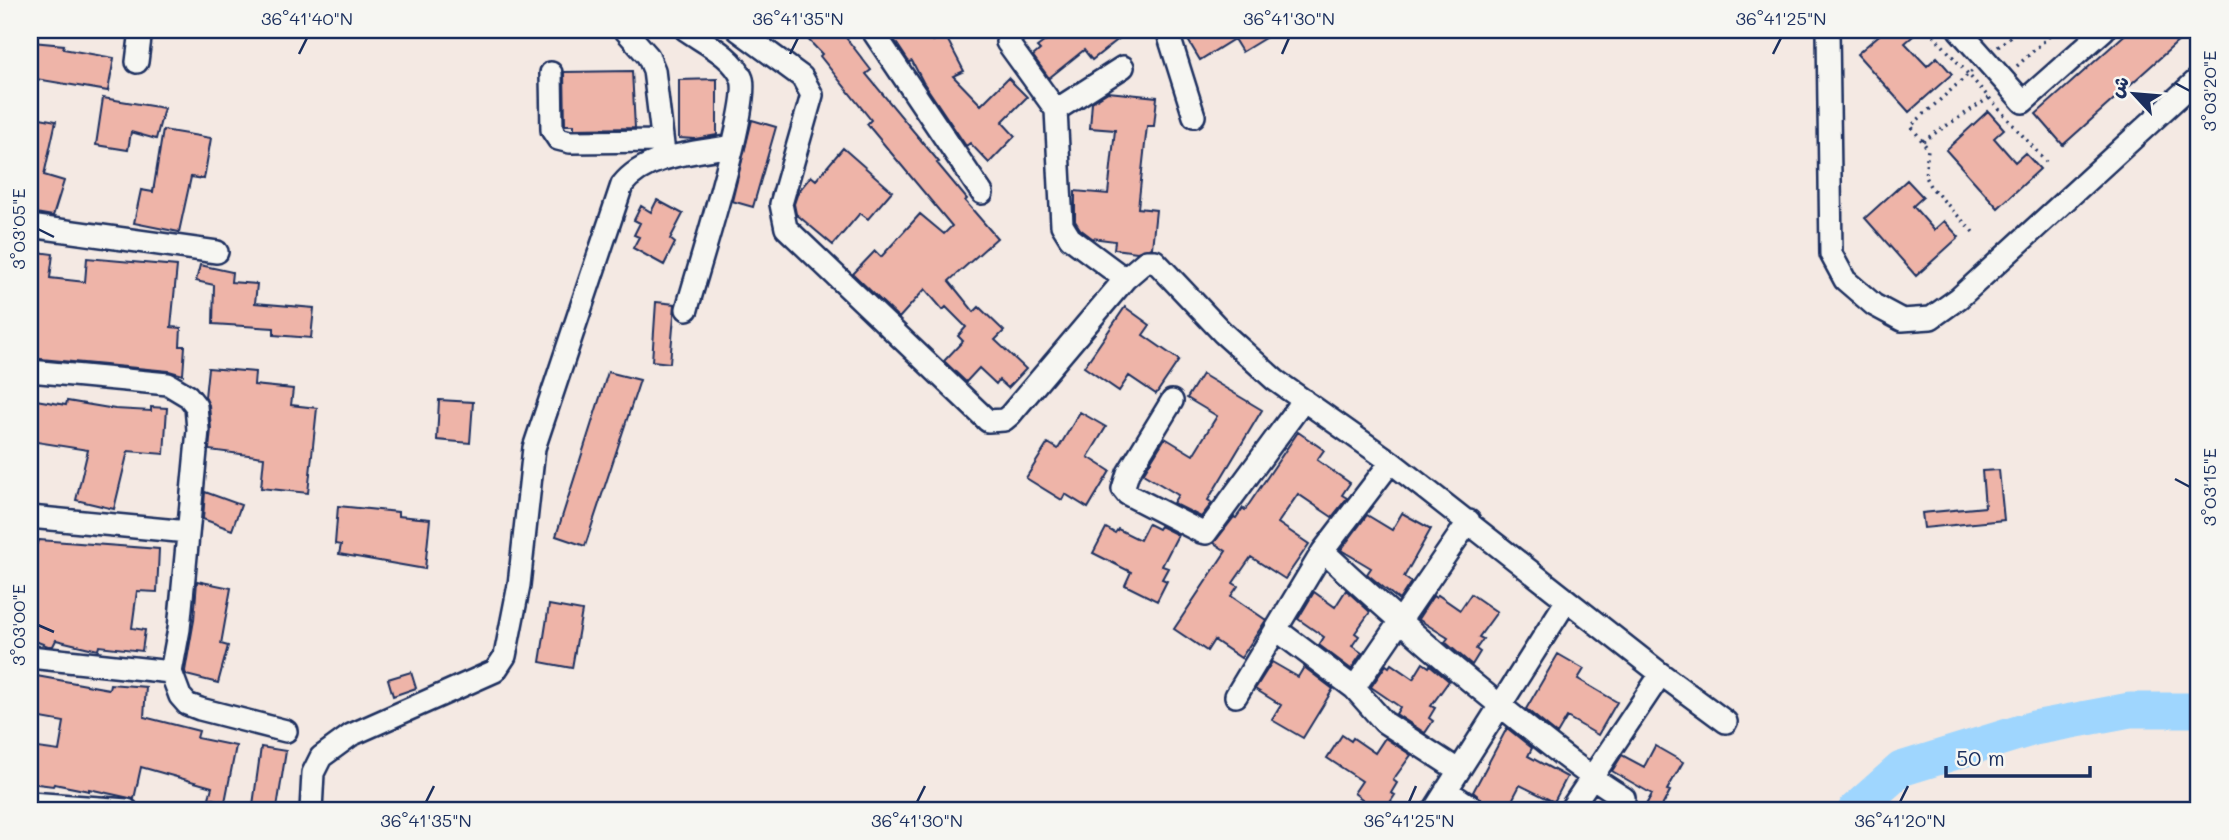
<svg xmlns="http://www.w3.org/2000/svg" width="2229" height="840" viewBox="0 0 2229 840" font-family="Mali,'Playpen Sans Arabic',sans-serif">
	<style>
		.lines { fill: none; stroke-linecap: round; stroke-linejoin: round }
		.river { stroke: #9fd6fe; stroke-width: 35 }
		.building { fill: #eeb4a8; stroke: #1b2f5e; stroke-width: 2 }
		.minor-casing { stroke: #1b2f5e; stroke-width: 26 }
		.path { stroke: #1b2f5e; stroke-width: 3.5; stroke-dasharray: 2 5; stroke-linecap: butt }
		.minor { stroke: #f6f6f2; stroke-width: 21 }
		.ticks { fill: none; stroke: #1b2f5e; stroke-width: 2.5 }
		.neatline { fill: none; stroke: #1b2f5e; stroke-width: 2.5 }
		.ticks-label { font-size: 18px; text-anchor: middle; fill: #1b2f5e }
	</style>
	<rect width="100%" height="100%" fill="#f4e9e3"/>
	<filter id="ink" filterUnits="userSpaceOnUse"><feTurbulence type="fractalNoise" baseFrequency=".0143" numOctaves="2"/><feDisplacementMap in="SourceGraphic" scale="14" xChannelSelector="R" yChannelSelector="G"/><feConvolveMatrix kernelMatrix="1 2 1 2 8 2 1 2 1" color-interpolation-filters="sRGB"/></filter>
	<g filter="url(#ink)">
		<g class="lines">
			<path class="river" d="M 1855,810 L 1901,769 L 2034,728 L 2130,710 L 2199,710"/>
		</g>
		<path class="building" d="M 799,30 L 840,30 L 871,70 L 866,74 L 939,162 L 937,163 L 967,199 L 965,201 L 997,238 L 949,281 L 974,312 L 979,307 L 1004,331 L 995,340 L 1026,369 L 1008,388 L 999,380 L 996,384 L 979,368 L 966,382 L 944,361 L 963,341 L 958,336 L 966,327 L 946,307 L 943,310 L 925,289 L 899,318 L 853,274 L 875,251 L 881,257 L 920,214 L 944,234 L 952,226 L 867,124 L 871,120 L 820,56 L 822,54 Z
			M 907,30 L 927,30 L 933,41 L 945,35 L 964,71 L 953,76 L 981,105 L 1008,78 L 1027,97 L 1002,122 L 1015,136 L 989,163 L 970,143 L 966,146 L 923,82 L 912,61 L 909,62 L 893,38 Z
			M 1060,30 L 1130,30 L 1092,60 L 1084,50 L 1049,78 L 1033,56 L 1040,50 L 1037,47 Z
			M 1182,30 L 1278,30 L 1242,52 L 1234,39 L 1200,60 Z
			M 1885,30 L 1920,30 L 1905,43 L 1927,66 L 1937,57 L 1952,74 L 1909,112 L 1857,54 Z
			M 2130,30 L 2191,30 L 2063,145 L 2036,114 Z
			M 32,42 L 64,45 L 63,49 L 114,58 L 108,91 L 30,78 L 30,48 L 32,48 Z
			M 632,71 L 635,128 L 574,129 L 574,125 L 565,125 L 564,72 Z
			M 717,79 L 717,135 L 695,139 L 679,138 L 679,80 Z
			M 1108,92 L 1157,97 L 1154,126 L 1147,126 L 1138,208 L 1156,210 L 1152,248 L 1137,252 L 1114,249 L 1115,241 L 1092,238 L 1080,229 L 1075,221 L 1075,191 L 1108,194 L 1115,130 L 1090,128 L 1092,102 Z
			M 103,98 L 164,108 L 156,139 L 131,132 L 128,150 L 96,145 Z
			M 1988,111 L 2004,129 L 1994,138 L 2015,162 L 2025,153 L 2040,169 L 1998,208 L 1946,150 Z
			M 30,116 L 56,121 L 44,175 L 64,181 L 53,216 L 30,212 Z
			M 752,120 L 776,127 L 753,207 L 732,201 Z
			M 163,130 L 211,138 L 204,179 L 191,177 L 179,232 L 134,223 L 141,190 L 153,192 Z
			M 843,148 L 892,191 L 868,219 L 860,213 L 833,245 L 796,214 L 794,204 L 798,192 L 811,176 L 816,180 Z
			M 1907,180 L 1923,197 L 1913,206 L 1934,230 L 1944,221 L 1959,237 L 1916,276 L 1865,218 Z
			M 657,200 L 683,214 L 670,239 L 675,243 L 664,265 L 633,248 L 639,237 L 634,235 L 640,223 L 634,220 L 641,206 L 651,212 Z
			M 30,251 L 53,254 L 50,278 L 85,282 L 87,258 L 177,266 L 171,327 L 181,328 L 180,346 L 185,346 L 183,375 L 169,371 L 30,358 Z
			M 200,265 L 232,272 L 231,282 L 257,284 L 255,303 L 314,308 L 311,338 L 274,335 L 274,328 L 213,324 L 214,285 L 196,281 Z
			M 656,302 L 675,304 L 670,363 L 652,361 Z
			M 1125,307 L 1150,325 L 1143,335 L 1179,360 L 1156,394 L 1129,376 L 1119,391 L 1084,367 Z
			M 208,368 L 255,372 L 254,385 L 293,389 L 291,405 L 317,408 L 308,493 L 261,488 L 264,457 L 209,450 L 211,429 L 209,405 L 205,397 Z
			M 608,372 L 640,380 L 585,546 L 556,536 Z
			M 1202,374 L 1262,410 L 1208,500 L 1212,503 L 1201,517 L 1173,503 L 1178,495 L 1143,474 L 1165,438 L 1193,455 L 1217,416 L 1187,398 Z
			M 30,399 L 66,405 L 67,401 L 115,409 L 151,411 L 151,407 L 167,408 L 164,454 L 128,451 L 114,509 L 76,500 L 88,450 L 30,441 Z
			M 439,400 L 473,402 L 470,443 L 437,440 Z
			M 1080,412 L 1106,427 L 1088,457 L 1110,471 L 1088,508 L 1065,494 L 1062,500 L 1026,478 L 1048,443 L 1058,449 Z
			M 1298,432 L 1324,450 L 1317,460 L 1350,483 L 1342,495 L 1347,498 L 1332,517 L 1298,494 L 1278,523 L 1309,544 L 1285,579 L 1251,557 L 1233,583 L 1238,586 L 1231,596 L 1266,620 L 1241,658 L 1214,640 L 1207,651 L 1174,629 L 1226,551 L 1214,543 L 1234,517 L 1236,518 L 1243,508 L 1245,510 Z
			M 1999,470 L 2004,520 L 1924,528 L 1922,513 L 1985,507 L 1982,471 Z
			M 205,492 L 241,505 L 232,530 L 203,519 Z
			M 338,506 L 398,512 L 398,516 L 430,519 L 425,569 L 339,554 L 341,545 L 335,544 Z
			M 1402,513 L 1431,529 L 1404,577 L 1411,582 L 1399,600 L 1367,574 L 1371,568 L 1341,550 L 1367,515 L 1392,530 Z
			M 1148,524 L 1158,529 L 1160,526 L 1178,535 L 1162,566 L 1168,568 L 1162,579 L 1167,581 L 1157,601 L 1125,585 L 1131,572 L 1093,553 L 1106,528 L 1115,533 L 1118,529 L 1140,540 Z
			M 39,540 L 159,549 L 157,592 L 137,591 L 132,628 L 145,630 L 142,651 L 99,646 L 98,650 L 56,640 L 53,646 L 48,646 L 30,639 L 30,603 L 33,593 L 36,567 L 30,566 L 30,541 L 38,543 Z
			M 197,581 L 231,588 L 221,644 L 228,646 L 218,683 L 186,675 L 185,671 L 194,620 Z
			M 1346,590 L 1370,612 L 1355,633 L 1359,636 L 1352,646 L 1362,653 L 1351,669 L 1319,645 L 1324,637 L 1298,619 L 1314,592 L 1335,607 Z
			M 1471,594 L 1497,612 L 1479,637 L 1483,639 L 1476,649 L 1480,652 L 1472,665 L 1445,642 L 1448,638 L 1418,619 L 1433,596 L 1436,598 L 1438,595 L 1460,610 Z
			M 549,605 L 582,611 L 572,668 L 540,662 Z
			M 1558,654 L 1584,669 L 1578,679 L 1617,702 L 1598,735 L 1567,717 L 1557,734 L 1526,709 Z
			M 1272,662 L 1298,677 L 1304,667 L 1333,689 L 1303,738 L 1272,720 L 1281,705 L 1255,689 Z
			M 1423,663 L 1429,667 L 1430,665 L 1449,681 L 1431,706 L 1435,708 L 1429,718 L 1433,721 L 1425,733 L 1396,714 L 1400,707 L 1371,687 L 1386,665 L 1389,667 L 1391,664 L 1413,679 Z
			M 411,672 L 416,688 L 393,696 L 388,679 Z
			M 31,675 L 109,689 L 110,684 L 146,687 L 144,717 L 199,731 L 197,738 L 236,746 L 225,802 L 209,798 L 212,787 L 141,767 L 134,799 L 89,789 L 89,791 L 54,784 L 53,786 L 30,783 L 30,747 L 59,751 L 64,722 L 30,716 Z
			M 1507,728 L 1532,748 L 1528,756 L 1567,777 L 1554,802 L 1520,785 L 1507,810 L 1495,810 L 1473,792 Z
			M 1342,735 L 1351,741 L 1353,738 L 1375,753 L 1385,738 L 1411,755 L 1393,780 L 1397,783 L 1391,793 L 1395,795 L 1385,810 L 1377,810 L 1354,793 L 1362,781 L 1327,758 Z
			M 1655,746 L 1683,762 L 1667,790 L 1670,791 L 1660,810 L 1643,810 L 1652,794 L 1612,771 L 1622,755 L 1644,767 Z
			M 261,747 L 286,751 L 277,808 L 253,805 Z"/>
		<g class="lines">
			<g class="minor-casing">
				<path id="minor" d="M 625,30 L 648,56 L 654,70 L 664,153
					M 686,30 C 703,42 735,57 742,79 C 751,105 697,272 687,309
					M 738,30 L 802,77 L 812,95 L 781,204 L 786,228 L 988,421 L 1004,420 L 1010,415 L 1125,279 L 1146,261 L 1155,261 L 1223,333 L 1275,380 L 1391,462 L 1661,674 L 1726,722
					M 872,30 L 982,193
					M 1017,30 L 1007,42 L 1056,110 L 1062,225 L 1070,238 L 1125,279
					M 1167,30 L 1194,116
					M 1828,30 L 1831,254 L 1845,280 L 1874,305 L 1902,320 L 1931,318 L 1959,298 L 2199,78
					M 1959,30 L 2023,102 L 2104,30
					M 137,62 L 141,30
					M 551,73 L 552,130 L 558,139 L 570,142 L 662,141
					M 1056,110 L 1123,67
					M 30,226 L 217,252
					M 30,371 L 168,384 L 188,396 L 196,406 L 198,430 L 179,629 L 171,672 L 180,696 L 187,704 L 200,709 L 286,731
					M 1172,401 L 1128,473 L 1123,489 L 1127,494 L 1201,532 L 1206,533 L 1304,400
					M 30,517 L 188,532
					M 1323,551 C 1386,610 1450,666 1517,719 C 1552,747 1586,775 1624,798
					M 1277,630 L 1354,688 L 1384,722 L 1458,770
					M 30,657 L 171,672
					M 1354,688 L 1469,521
					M 1236,696 L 1323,551 L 1391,462
					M 1446,790 L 1476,810
					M 30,803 L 127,810
					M 311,810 L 313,773 L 321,757 L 351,735 L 495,671 L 505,656 L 519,585 L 534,448 L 622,185 C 646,154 696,153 732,146
					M 1434,810 L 1567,600
					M 1570,810 L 1661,674"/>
			</g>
			<path class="path" d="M 1929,30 L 2046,162
				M 1998,47 L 2018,30
				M 2017,66 L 2056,30
				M 1972,71 L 1911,126 L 1928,149 L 1925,177 L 1930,186 L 1974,233
				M 1923,141 L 1989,98"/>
			<use href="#minor" class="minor"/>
		</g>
	</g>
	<path class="ticks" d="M 299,54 L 307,38M 790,54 L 798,38M 1282,54 L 1289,38M 1773,54 L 1781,38M 2175,83 L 2190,91M 38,229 L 54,237M 2175,479 L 2190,487M 38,625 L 54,632M 426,802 L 434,786M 917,802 L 925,786M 1409,802 L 1416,786M 1900,802 L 1908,786"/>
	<rect width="2229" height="840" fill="none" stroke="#f6f6f2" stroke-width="77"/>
	<g transform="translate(2134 94) rotate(296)" stroke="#f6f6f2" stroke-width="5" paint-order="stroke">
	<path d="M0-5L12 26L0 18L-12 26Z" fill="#1b2f5e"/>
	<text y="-10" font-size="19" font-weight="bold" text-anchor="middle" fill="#1b2f5e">ش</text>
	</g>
	<path d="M1946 766v10h144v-10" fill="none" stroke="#1b2f5e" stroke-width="3.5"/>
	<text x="1956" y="766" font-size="21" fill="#1b2f5e" stroke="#f6f6f2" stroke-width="5" paint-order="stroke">50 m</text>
	<rect x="38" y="38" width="2152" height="764" class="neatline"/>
	<g class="ticks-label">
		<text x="307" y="25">36°41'40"N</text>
		<text x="798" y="25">36°41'35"N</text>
		<text x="1289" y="25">36°41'30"N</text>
		<text x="1781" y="25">36°41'25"N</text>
		<text transform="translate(2210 91) rotate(-90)" y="6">3°03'20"E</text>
		<text transform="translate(19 229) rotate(-90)" y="6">3°03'05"E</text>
		<text transform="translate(2210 487) rotate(-90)" y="6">3°03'15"E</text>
		<text transform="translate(19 625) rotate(-90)" y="6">3°03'00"E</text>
		<text x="426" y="827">36°41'35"N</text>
		<text x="917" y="827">36°41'30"N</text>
		<text x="1409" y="827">36°41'25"N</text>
		<text x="1900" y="827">36°41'20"N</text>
	</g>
</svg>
